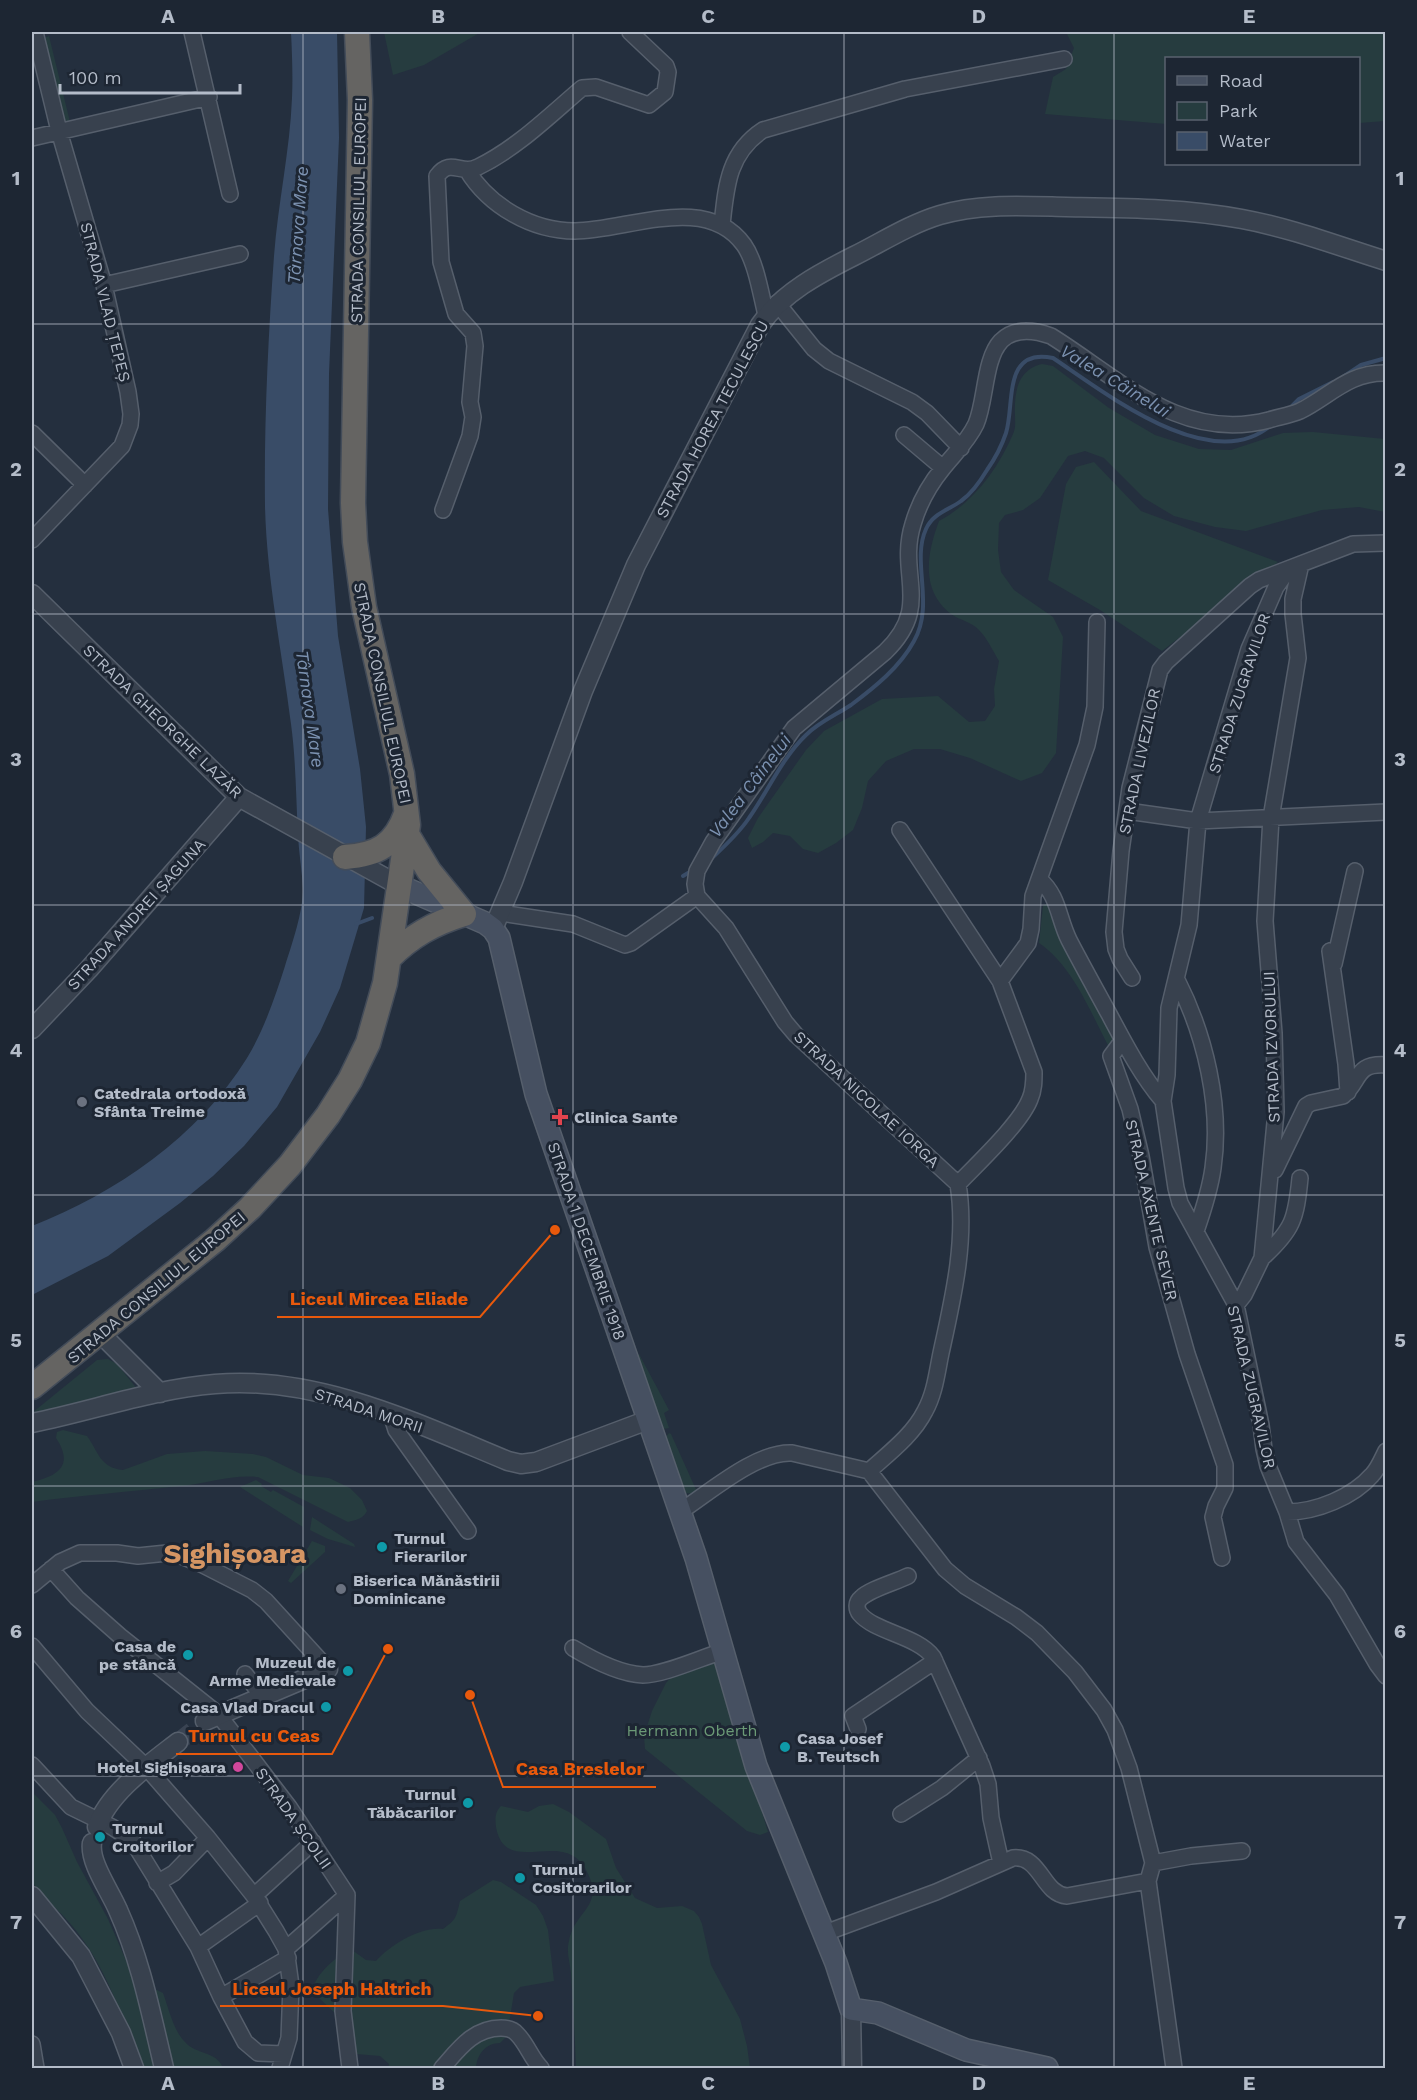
<svg xmlns="http://www.w3.org/2000/svg" width="1417" height="2100" viewBox="0 0 1417 2100" font-family="'Work Sans',sans-serif">
	<style>
		.green { fill: #263c3f }
		.water { fill: #394c67 }
		.lines { fill: none; stroke-linecap: round; stroke-linejoin: round }
		.stream { stroke: #394c67; stroke-width: 4 }
		.tertiary-tunnel { stroke: #3a4453; stroke-width: 18; stroke-dasharray: 18 9; stroke-linecap: butt }
		.minor-casing { stroke: #565f6c; stroke-width: 18 }
		.tertiary-casing { stroke: #565f6c; stroke-width: 21 }
		.secondary-casing { stroke: #565f6c; stroke-width: 24 }
		.trunk-casing { stroke: #434c59; stroke-width: 27 }
		.minor { stroke: #38414e; stroke-width: 15 }
		.tertiary { stroke: #38414e; stroke-width: 18 }
		.secondary { stroke: #465061; stroke-width: 21 }
		.trunk { stroke: #656462; stroke-width: 24 }
		.grid { fill: none; stroke: #b4bcc9; stroke-width: 1.5; stroke-opacity: 0.55 }
		.worship-dot { fill: #6b7280; stroke: #1d2633; stroke-width: 2 }
		.health-dot { fill: #e0444e; stroke: #1d2633; stroke-width: 2 }
		.culture-dot { fill: #0f9aa8; stroke: #1d2633; stroke-width: 2 }
		.hotel-dot { fill: #d1479c; stroke: #1d2633; stroke-width: 2 }
		.labels { text-anchor: middle; stroke-width: 6; stroke-linejoin: round; paint-order: stroke }
		.street-label { font-size: 16px; fill: #b4bcc9; stroke: #1d2633 }
		.poi-label { font-size: 16px; font-weight: bold; fill: #b4bcc9; stroke: #1d2633; text-anchor: start }
		.park-label { font-size: 16px; fill: #6b9a76; stroke: #1d2633 }
		.water-label { font-size: 18px; font-style: italic; fill: #7c92b1; stroke: #1d2633 }
		.town-label { font-size: 28px; font-weight: bold; fill: #d59563; stroke: #1d2633 }
		.leader { fill: none; stroke: #e8590c; stroke-width: 2 }
		.callout-dot { fill: #e8590c; stroke: #1d2633; stroke-width: 2 }
		.callout-label { font-size: 18px; text-anchor: middle; font-weight: bold; fill: #e8590c; stroke: #1d2633; stroke-width: 6; stroke-linejoin: round; paint-order: stroke }
		.neatline { fill: none; stroke: #b4bcc9; stroke-width: 2 }
		.grid-label { font-size: 20px; text-anchor: middle; font-weight: bold; fill: #b4bcc9 }
	</style>
	<rect width="100%" height="100%" fill="#242f3e"/>
	<path class="green" d="M 384,32 L 481,32 L 424,65 L 393,75 Z
		M 1066,32 L 1385,32 L 1385,121 L 1359,123 L 1358,58 L 1166,58 L 1166,124 L 1045,114 L 1053,77 L 1066,69 L 1074,48 Z
		M 49,36 L 70,122 L 63,120 L 42,39 Z
		M 1042,364 L 1053,366 L 1109,408 L 1155,435 L 1199,449 L 1231,450 L 1283,433 L 1313,432 L 1385,439 L 1385,512 L 1359,507 L 1322,510 L 1246,531 L 1215,527 L 1174,516 L 1144,498 L 1104,458 L 1085,451 L 1068,456 L 1040,498 L 1023,510 L 1005,515 L 999,523 L 998,550 L 1001,572 L 1014,590 L 1053,617 L 1063,637 L 1056,753 L 1042,773 L 1021,781 L 970,758 L 940,749 L 914,749 L 886,761 L 868,781 L 862,808 L 853,830 L 836,843 L 818,853 L 803,849 L 790,836 L 773,833 L 763,842 L 752,848 L 748,838 L 758,818 L 806,750 L 824,731 L 882,699 L 938,696 L 969,722 L 985,721 L 995,706 L 994,689 L 999,661 C 993,651 987,638 979,630 C 972,622 959,620 951,614 C 920,590 927,553 939,521 C 973,503 998,469 1013,434 C 1016,428 1015,422 1015,416 C 1014,393 1017,370 1042,364 Z
		M 1094,462 L 1141,511 L 1278,562 L 1162,651 L 1100,610 L 1048,580 L 1066,484 L 1076,467 Z
		M 1046,904 L 1048,905 C 1060,929 1068,955 1081,979 C 1091,998 1106,1017 1113,1037 C 1114,1043 1114,1046 1111,1051 C 1091,1014 1074,967 1039,943 L 1043,906 Z
		M 639,1354 L 669,1410 L 664,1413 L 669,1428 L 663,1429 L 638,1355 Z
		M 108,1359 L 117,1364 L 138,1390 L 32,1423 L 32,1413 L 97,1360 Z
		M 63,1430 L 87,1436 C 98,1451 100,1468 123,1470 L 167,1454 L 205,1451 L 253,1454 L 266,1457 L 303,1475 L 329,1478 L 350,1488 L 362,1500 L 367,1511 C 363,1519 356,1520 348,1522 L 258,1477 C 232,1474 206,1484 180,1486 C 130,1492 81,1495 32,1502 L 32,1482 C 59,1476 74,1465 56,1438 L 57,1432 Z
		M 669,1433 L 671,1434 L 698,1494 L 685,1493 L 666,1437 Z
		M 256,1480 L 262,1484 L 261,1486 L 271,1492 L 273,1490 L 304,1507 L 303,1527 L 240,1487 Z
		M 312,1517 L 354,1544 L 355,1547 L 328,1539 L 310,1530 Z
		M 312,1541 L 325,1546 L 325,1552 L 291,1583 L 288,1581 Z
		M 716,1661 L 768,1832 L 760,1835 L 747,1831 L 645,1749 L 644,1736 L 652,1711 L 666,1683 L 672,1676 Z
		M 32,1792 L 55,1815 L 62,1828 L 77,1862 L 108,1919 L 134,1979 L 163,1993 C 169,2009 173,2030 185,2042 C 196,2055 217,2051 223,2068 L 140,2068 C 126,2025 109,1975 81,1937 C 67,1917 47,1902 32,1882 Z
		M 553,1804 L 569,1812 L 606,1839 L 616,1868 L 635,1898 L 657,1908 L 682,1906 L 694,1911 L 699,1917 L 702,1924 L 711,1965 L 740,2019 L 747,2046 L 750,2068 L 576,2068 C 575,2037 573,2005 571,1973 C 570,1962 566,1953 569,1941 C 575,1909 607,1907 585,1868 C 562,1828 505,1878 496,1827 C 495,1818 495,1812 501,1806 L 528,1812 L 539,1806 Z
		M 493,1880 L 501,1882 L 536,1905 L 543,1916 L 548,1930 L 554,1981 L 520,1987 L 514,1993 L 507,2036 L 500,2043 C 486,2043 477,2054 476,2068 L 388,2068 L 389,2064 L 380,2056 L 356,2054 L 339,2017 L 319,1998 L 313,1986 C 321,1970 334,1957 352,1950 L 366,1960 L 376,1961 C 390,1945 421,1926 443,1929 C 457,1919 456,1917 460,1901 Z"/>
	<path class="water" d="M 291,32 L 337,32 L 339,138 L 329,374 L 328,509 L 338,636 L 360,769 L 366,827 L 364,908 L 340,988 L 320,1032 L 277,1107 L 244,1146 L 213,1176 L 180,1203 L 108,1256 L 32,1295 L 32,1226 C 116,1193 198,1137 247,1058 C 264,1030 275,997 285,966 C 292,944 303,912 303,889 C 302,871 299,854 298,836 C 296,799 296,761 291,724 C 282,651 267,581 265,507 C 264,424 268,339 274,256 C 278,203 290,150 292,98 C 293,76 292,53 291,32 Z"/>
	<g class="lines">
		<path class="stream" d="M 1343,377 L 1361,365 L 1386,358
			M 1289,409 L 1299,399 L 1333,382
			M 712,858 C 725,846 739,833 749,818 C 768,791 782,758 806,735 C 819,722 836,715 851,705 C 875,687 900,667 914,641 C 935,604 911,562 926,529 C 933,513 949,510 961,501 C 971,494 981,480 987,470 C 994,460 1002,445 1006,433 C 1015,405 1002,347 1053,358 C 1104,392 1210,476 1270,426
			M 683,876 L 693,870
			M 356,924 L 372,918"/>
		<path class="tertiary-tunnel" d="M 178,1742 L 205,1721"/>
		<g class="minor-casing">
			<path id="minor" d="M 192,32 L 230,194
				M 32,138 L 209,97
				M 467,170 C 489,206 532,231 575,231 C 627,231 706,192 744,245 C 756,262 761,295 766,315
				M 722,225 C 726,187 728,153 763,130 L 905,89 L 1064,59
				M 104,285 L 240,254
				M 777,303 L 814,349 L 829,361 L 912,402 L 927,413 L 961,448
				M 32,433 L 85,485
				M 904,435 L 943,468
				M 443,510 L 470,436 L 473,417 L 470,402 L 475,346 L 473,333 L 456,314 L 441,262 L 437,176 C 451,157 461,176 478,167 C 517,148 549,116 582,88 L 596,87 L 649,105 L 665,92 L 668,72 L 666,66 L 630,32
				M 32,540 L 122,446 L 130,425 L 131,414 L 128,392 L 104,285 L 59,131 L 35,32
				M 1289,569 L 1276,587 L 1249,649 L 1198,821 L 1189,925 L 1169,1008 L 1167,1075 L 1163,1101 L 1176,1188 L 1180,1203 L 1236,1305 L 1261,1425 L 1264,1449 L 1268,1466 L 1287,1512 L 1296,1542 L 1337,1595 L 1377,1664 L 1386,1676
				M 1127,811 L 1198,821 L 1386,812
				M 900,830 L 1000,981 L 1034,1072 C 1034,1081 1034,1090 1030,1099 C 1021,1123 977,1164 958,1184
				M 1039,879 C 1059,896 1058,918 1069,940 C 1082,965 1096,990 1109,1014 C 1125,1044 1141,1075 1163,1101
				M 697,896 L 695,884 L 697,871 L 713,842 L 794,728 L 885,652 C 933,606 897,575 913,524 C 919,503 930,484 943,468 C 955,453 968,441 976,424 C 986,401 984,359 1001,341 C 1015,327 1034,330 1051,336 C 1120,379 1181,443 1269,420 C 1279,417 1291,415 1300,411 C 1330,396 1349,372 1386,373
				M 697,896 L 726,928 L 785,1022 L 796,1035 L 958,1184
				M 501,913 L 573,924 L 625,945 L 631,943 L 697,896
				M 1330,951 L 1346,1064 L 1348,1092
				M 1334,964 L 1355,871
				M 1132,978 L 1120,959 L 1116,949 L 1114,932 L 1121,851 L 1130,788 L 1160,670 L 1166,662 L 1250,586 L 1259,580 L 1353,544 L 1386,543
				M 1177,980 C 1205,1035 1222,1106 1213,1168 C 1210,1190 1203,1211 1196,1231
				M 1000,981 L 1028,943 L 1031,929 L 1033,896 L 1087,745 L 1095,707 L 1097,622
				M 1123,1040 L 1111,1056 L 1130,1109 L 1141,1156 L 1157,1247 L 1187,1354 L 1225,1465 L 1225,1488 L 1216,1506 L 1213,1517 L 1222,1558
				M 1275,1170 L 1306,1106 L 1311,1103 L 1343,1096 C 1361,1080 1355,1063 1386,1065
				M 1262,1258 C 1293,1230 1296,1219 1300,1178
				M 1236,1305 L 1244,1295 L 1262,1258 L 1276,1112 L 1274,1033 L 1265,921 L 1271,818 L 1298,658 L 1293,614 L 1293,599 L 1301,564
				M 391,1414 L 396,1430 L 468,1531
				M 869,1471 L 945,1569 L 965,1586 L 1016,1617 L 1037,1633 L 1075,1672 L 1104,1710 L 1115,1730 L 1129,1768 L 1153,1863 L 1148,1881 L 1174,2068
				M 869,1471 C 889,1453 913,1435 925,1411 C 935,1393 937,1372 941,1353 C 953,1298 967,1240 958,1184
				M 681,1511 C 710,1492 757,1451 792,1453 L 869,1471
				M 1287,1512 C 1316,1512 1353,1497 1372,1475 C 1378,1469 1382,1459 1386,1451
				M 51,1569 L 77,1598 L 120,1636 L 218,1714 L 289,1807 L 347,1895
				M 908,1576 C 896,1582 870,1589 861,1598 C 856,1602 856,1609 860,1614 C 875,1632 918,1636 933,1657 L 982,1766 L 988,1784 L 991,1818 L 1001,1863
				M 32,1585 L 60,1562 L 80,1553 L 117,1553 L 138,1556 L 167,1553 L 176,1554 L 203,1565 L 252,1590 L 266,1601 L 328,1669
				M 32,1646 L 87,1711 L 146,1767 L 208,1838 L 254,1896 L 276,1931 L 286,1949 L 291,1986 L 289,2038 L 280,2068
				M 573,1648 C 593,1660 619,1674 643,1675 C 664,1675 702,1657 724,1651
				M 245,1674 L 263,1697
				M 858,1729 L 853,1716 L 935,1661
				M 32,1765 L 71,1807 L 112,1827 L 132,1840 L 198,1947 L 221,1997 L 245,2042 L 258,2053 L 284,2054
				M 901,1814 L 942,1788 L 979,1758
				M 1153,1863 L 1191,1856 L 1242,1851
				M 157,1883 L 174,1873 L 208,1838
				M 347,1895 L 343,2011 L 350,2068
				M 254,1896 L 313,1842
				M 825,1933 L 936,1892 L 1013,1858 C 1041,1855 1042,1894 1067,1896 L 1148,1881
				M 198,1947 L 260,1903
				M 286,1949 L 347,1895
				M 221,1997 L 288,1958
				M 32,2044 L 36,2068
				M 442,2068 C 458,2050 473,2028 501,2028 C 507,2028 513,2029 517,2034 C 527,2044 531,2058 541,2068"/>
		</g>
		<g class="tertiary-casing">
			<path id="tertiary" d="M 32,594 L 239,797 L 400,886
				M 493,929 L 513,882 L 583,691 L 636,565 L 760,325 C 782,293 820,273 854,256 C 882,242 910,224 940,215 C 980,203 1025,206 1066,207 C 1125,208 1184,208 1242,219 C 1291,228 1338,246 1386,261
				M 32,1029 L 89,969 L 239,797
				M 101,1334 L 160,1393
				M 32,1423 C 92,1411 153,1389 215,1384 C 317,1375 416,1423 508,1461 L 521,1464 L 536,1462 L 648,1420
				M 205,1721 L 328,1669
				M 97,1827 C 108,1793 151,1763 178,1742
				M 92,1843 C 89,1862 110,1891 118,1910 C 141,1961 151,2014 164,2068
				M 32,1896 L 81,1956 L 121,2033 L 134,2068
				M 851,2009 L 852,2068"/>
		</g>
		<g class="secondary-casing">
			<path id="secondary" d="M 400,886 L 485,923 L 493,929 L 499,938 L 536,1094 L 696,1558 L 756,1766 L 836,1963 L 851,2009 L 878,2013 L 966,2050 L 1047,2068"/>
		</g>
		<g class="trunk-casing">
			<path id="trunk" d="M 345,857 C 377,855 395,845 406,814
				M 389,958 C 411,936 434,923 464,914 L 429,871 L 408,836
				M 32,1387 L 215,1240 L 250,1208 L 290,1165 L 328,1115 L 350,1080 L 368,1043 L 385,983 L 408,825 L 402,774 L 364,607 L 355,542 L 353,503 L 360,100 L 357,32"/>
		</g>
		<use href="#minor" class="minor"/>
		<use href="#tertiary" class="tertiary"/>
		<use href="#secondary" class="secondary"/>
		<use href="#trunk" class="trunk"/>
	</g>
	<path class="grid" d="M 303,32 L 303,2068M 573,32 L 573,2068M 844,32 L 844,2068M 1114,32 L 1114,2068M 32,324 L 1386,324M 32,614 L 1386,614M 32,905 L 1386,905M 32,1195 L 1386,1195M 32,1486 L 1386,1486M 32,1776 L 1386,1776"/>
	<g class="worship-dot">
		<circle cx="82" cy="1102" r="6"/>
		<circle cx="341" cy="1589" r="6"/>
	</g>
	<path class="health-dot" d="M557 1108h6v6h6v6h-6v6h-6v-6h-6v-6h6z"/>
	<g class="culture-dot">
		<circle cx="382" cy="1547" r="6"/>
		<circle cx="188" cy="1655" r="6"/>
		<circle cx="348" cy="1671" r="6"/>
		<circle cx="326" cy="1707" r="6"/>
		<circle cx="785" cy="1747" r="6"/>
		<circle cx="468" cy="1803" r="6"/>
		<circle cx="100" cy="1837" r="6"/>
		<circle cx="520" cy="1878" r="6"/>
	</g>
	<circle class="hotel-dot" cx="238" cy="1767" r="6"/>
	<g class="labels">
		<g class="street-label">
			<text transform="translate(358 210) rotate(-89)" y="6">STRADA CONSILIUL EUROPEI</text>
			<text transform="translate(106 302) rotate(76)" y="6">STRADA VLAD ȚEPEȘ</text>
			<text transform="translate(712 419) rotate(-62)" y="6">STRADA HOREA TECULESCU</text>
			<text transform="translate(383 693) rotate(78)" y="6">STRADA CONSILIUL EUROPEI</text>
			<text transform="translate(1239 693) rotate(-72)" y="6">STRADA ZUGRAVILOR</text>
			<text transform="translate(163 721) rotate(44)" y="6">STRADA GHEORGHE LAZĂR</text>
			<text transform="translate(1139 761) rotate(-78)" y="6">STRADA LIVEZILOR</text>
			<text transform="translate(136 914) rotate(-48)" y="6">STRADA ANDREI ȘAGUNA</text>
			<text transform="translate(1271 1047) rotate(-92)" y="6">STRADA IZVORULUI</text>
			<text transform="translate(867 1099) rotate(43)" y="6">STRADA NICOLAE IORGA</text>
			<text transform="translate(1152 1210) rotate(77)" y="6">STRADA AXENTE SEVER</text>
			<text transform="translate(587 1241) rotate(71)" y="6">STRADA 1 DECEMBRIE 1918</text>
			<text transform="translate(156 1287) rotate(-40)" y="6">STRADA CONSILIUL EUROPEI</text>
			<text transform="translate(1252 1387) rotate(77)" y="6">STRADA ZUGRAVILOR</text>
			<text transform="translate(369 1410) rotate(18)" y="6">STRADA MORII</text>
			<text transform="translate(294 1818) rotate(55)" y="6">STRADA ȘCOLII</text>
		</g>
		<g class="poi-label">
			<text x="94" y="1099">Catedrala ortodoxă<tspan x="94" dy="18">Sfânta Treime</tspan></text>
			<text x="574" y="1123">Clinica Sante</text>
			<text x="394" y="1544">Turnul<tspan x="394" dy="18">Fierarilor</tspan></text>
			<text x="353" y="1586">Biserica Mănăstirii<tspan x="353" dy="18">Dominicane</tspan></text>
			<text x="176" y="1652" text-anchor="end">Casa de<tspan x="176" dy="18">pe stâncă</tspan></text>
			<text x="336" y="1668" text-anchor="end">Muzeul de<tspan x="336" dy="18">Arme Medievale</tspan></text>
			<text x="314" y="1713" text-anchor="end">Casa Vlad Dracul</text>
			<text x="797" y="1744">Casa Josef<tspan x="797" dy="18">B. Teutsch</tspan></text>
			<text x="226" y="1773" text-anchor="end">Hotel Sighișoara</text>
			<text x="456" y="1800" text-anchor="end">Turnul<tspan x="456" dy="18">Tăbăcarilor</tspan></text>
			<text x="112" y="1834">Turnul<tspan x="112" dy="18">Croitorilor</tspan></text>
			<text x="532" y="1875">Turnul<tspan x="532" dy="18">Cositorarilor</tspan></text>
		</g>
		<g class="park-label">
			<text x="692" y="1736">Hermann Oberth</text>
		</g>
		<g class="water-label">
			<text transform="translate(298 225) rotate(-86)" y="6">Târnava Mare</text>
			<text transform="translate(1115 381) rotate(31)" y="6">Valea Câinelui</text>
			<text transform="translate(310 709) rotate(82)" y="6">Târnava Mare</text>
			<text transform="translate(750 786) rotate(-53)" y="6">Valea Câinelui</text>
		</g>
		<g class="town-label">
			<text x="235" y="1563">Sighișoara</text>
		</g>
	</g>
	<path class="leader" d="M555 1230L480 1317H277M388 1649L332 1754H176M470 1695L503 1787H656M538 2016L443 2006H220"/>
	<g class="callout-dot">
		<circle cx="555" cy="1230" r="6"/>
		<circle cx="388" cy="1649" r="6"/>
		<circle cx="470" cy="1695" r="6"/>
		<circle cx="538" cy="2016" r="6"/>
	</g>
	<g class="callout-label">
		<text x="379" y="1305">Liceul Mircea Eliade</text>
		<text x="254" y="1742">Turnul cu Ceas</text>
		<text x="580" y="1775">Casa Breslelor</text>
		<text x="332" y="1995">Liceul Joseph Haltrich</text>
	</g>
	<rect width="1417" height="2100" fill="none" stroke="#1d2633" stroke-width="66"/>
	<rect x="1165" y="57" width="195" height="108" fill="#1d2633" stroke="#59626f" stroke-width="1.5"/>
	<rect x="1177" y="76" width="30" height="9" fill="#465061" stroke="#59626f" stroke-width="1.5"/>
	<text x="1219" y="87" font-size="18" fill="#b4bcc9">Road</text>
	<rect x="1177" y="102" width="30" height="18" fill="#263c3f" stroke="#59626f" stroke-width="1.5"/>
	<text x="1219" y="117" font-size="18" fill="#b4bcc9">Park</text>
	<rect x="1177" y="132" width="30" height="18" fill="#394c67" stroke="#59626f" stroke-width="1.5"/>
	<text x="1219" y="147" font-size="18" fill="#b4bcc9">Water</text>
	<path d="M60 84v9h180v-9" fill="none" stroke="#b4bcc9" stroke-width="3"/>
	<text x="69" y="84" font-size="18" fill="#b4bcc9" stroke="#1d2633" stroke-width="4.5" paint-order="stroke">100 m</text>
	<rect x="33" y="33" width="1351" height="2034" class="neatline"/>
	<g class="grid-label">
		<text x="168" y="23">A</text>
		<text x="438" y="23">B</text>
		<text x="708" y="23">C</text>
		<text x="979" y="23">D</text>
		<text x="1249" y="23">E</text>
		<text x="16" y="185">1</text>
		<text x="1400" y="185">1</text>
		<text x="16" y="476">2</text>
		<text x="1400" y="476">2</text>
		<text x="16" y="766">3</text>
		<text x="1400" y="766">3</text>
		<text x="16" y="1057">4</text>
		<text x="1400" y="1057">4</text>
		<text x="16" y="1347">5</text>
		<text x="1400" y="1347">5</text>
		<text x="16" y="1638">6</text>
		<text x="1400" y="1638">6</text>
		<text x="16" y="1929">7</text>
		<text x="1400" y="1929">7</text>
		<text x="168" y="2090">A</text>
		<text x="438" y="2090">B</text>
		<text x="708" y="2090">C</text>
		<text x="979" y="2090">D</text>
		<text x="1249" y="2090">E</text>
	</g>
</svg>
